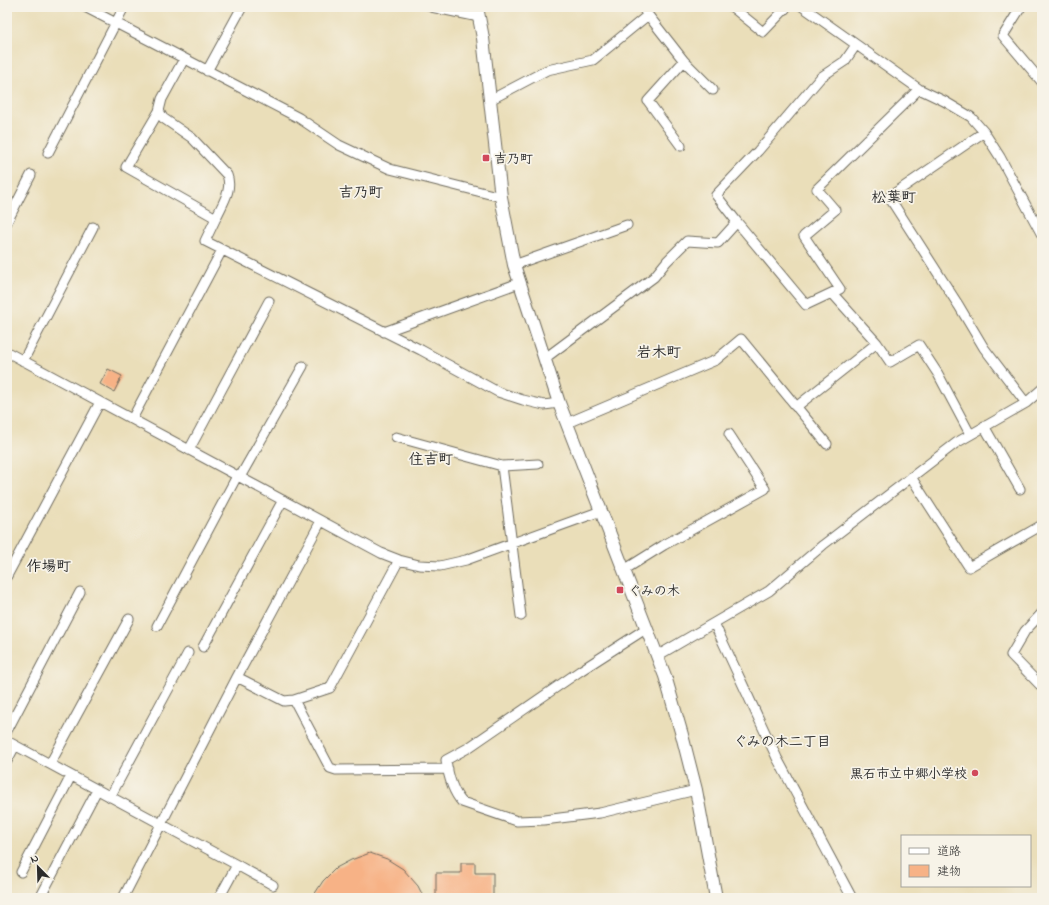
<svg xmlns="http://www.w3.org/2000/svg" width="1049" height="905" viewBox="0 0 1049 905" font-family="'Indie Flower','Klee One',sans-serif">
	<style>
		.building { fill: #f7b286 }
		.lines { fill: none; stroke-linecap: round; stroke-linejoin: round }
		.minor-casing { stroke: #6e6a5d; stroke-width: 11 }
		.tertiary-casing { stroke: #6e6a5d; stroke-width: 14 }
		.minor { stroke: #fff; stroke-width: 9 }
		.tertiary { stroke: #fff; stroke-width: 12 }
		.poi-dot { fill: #d1495b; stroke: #f7f3e8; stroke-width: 1.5 }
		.labels { text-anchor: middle; stroke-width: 3.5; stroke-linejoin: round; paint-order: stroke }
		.poi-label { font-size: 13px; font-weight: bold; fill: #2b2b2b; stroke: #f7f3e8; text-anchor: start }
		.neighbourhood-label { font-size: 14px; font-weight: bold; fill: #2b2b2b; stroke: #f7f3e8 }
		.quarter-label { font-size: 15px; font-weight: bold; fill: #2b2b2b; stroke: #f7f3e8 }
	</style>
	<rect width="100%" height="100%" fill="#f7f3e8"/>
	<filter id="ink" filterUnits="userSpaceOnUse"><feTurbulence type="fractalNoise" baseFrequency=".025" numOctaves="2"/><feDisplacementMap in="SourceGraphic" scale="8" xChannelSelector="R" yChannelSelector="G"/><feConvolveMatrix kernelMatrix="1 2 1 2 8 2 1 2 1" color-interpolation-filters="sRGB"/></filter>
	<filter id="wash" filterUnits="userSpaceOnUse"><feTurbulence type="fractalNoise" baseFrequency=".012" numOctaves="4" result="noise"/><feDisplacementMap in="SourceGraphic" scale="16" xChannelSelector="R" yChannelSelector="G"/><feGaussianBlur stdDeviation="0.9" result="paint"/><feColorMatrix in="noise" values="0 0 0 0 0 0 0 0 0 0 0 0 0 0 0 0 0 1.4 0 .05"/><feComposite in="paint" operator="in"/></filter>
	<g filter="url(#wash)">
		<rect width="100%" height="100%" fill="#eadeb9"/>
		<g id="blocks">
			<path class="building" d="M 108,369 L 122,376 L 114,392 L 100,384 Z
				M 370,853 L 387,859 L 403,869 L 418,886 L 424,898 L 312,898 L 323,881 L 336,868 L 351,860 Z
				M 461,863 L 475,863 L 475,873 L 493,873 L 493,898 L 436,898 L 436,873 L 461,873 Z"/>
		</g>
	</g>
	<g filter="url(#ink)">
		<use href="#blocks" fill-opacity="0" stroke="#6e6a5d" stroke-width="1"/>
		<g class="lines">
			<g class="minor-casing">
				<path id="minor" d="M 85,7 L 299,118 L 339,145 L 390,169 L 501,197
					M 431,7 L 479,17
					M 732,7 L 763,32 L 787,7
					M 803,7 L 919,89 L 944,101 L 971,117 L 984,132 L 1000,157 L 1042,235
					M 1021,7 L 1003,36 L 1042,82
					M 648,15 L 684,61 L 713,90
					M 184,59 L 162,99 L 159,111 L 126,167 L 216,218 L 205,241 L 421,350 L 498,392 L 523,400 L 544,405 L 559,403
					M 207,71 L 242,7
					M 490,100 L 547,70 L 593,60 L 648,15 L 642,7
					M 159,111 L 163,118 L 192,138 L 227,175 C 233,190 222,204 216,218
					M 984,132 L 889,197 L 959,306 L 984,348 L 1026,403
					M 681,146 L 648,101 L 684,61
					M 48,153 L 124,7
					M 7,222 L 31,175
					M 737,222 L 806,305 L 840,289 L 804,236 L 835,210 L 817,189 L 919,89
					M 514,265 L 627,225
					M 832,293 L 877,343 L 890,362 L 919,345 L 938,374 L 970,434
					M 384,332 L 519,283
					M 7,352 L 381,553 L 399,560 L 419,565 L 440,566 L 466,560 L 601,511
					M 544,359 L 654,277 L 667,261 L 687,241 L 718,243 L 737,222 L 716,195 L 758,151 L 821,77 L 845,61 L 856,45
					M 23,361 L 93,227
					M 796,407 L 877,343
					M 132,419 L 222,250
					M 567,423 L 716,360 L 741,339 L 827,444
					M 984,426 L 1020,489
					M 396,437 L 502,466 L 538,464
					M 189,450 L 269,301
					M 502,466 L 521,616
					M 240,477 L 303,366
					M 911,477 L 969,567 L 1042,525
					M 624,570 L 664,545 L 765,489 L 729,434
					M 7,576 L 100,402
					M 1042,613 L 1025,631 L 1011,655 L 1042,687
					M 714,623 L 777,758 L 852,898
					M 157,626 L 237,476
					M 647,628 L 580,671 L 468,748 L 446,760 C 448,774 452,791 462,802 L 517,821 L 544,820 L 600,813 L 696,790
					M 203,647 L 283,500
					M 657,656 L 769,591 L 823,545 L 956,443 L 1026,403 L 1042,389
					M 237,677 L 284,701 L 294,700 L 330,768 L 336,770 L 448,769
					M 294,700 L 330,688 L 399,560
					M 7,731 L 80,592
					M 7,741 L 237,865 L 219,898
					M 7,761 L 15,746
					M 50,764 L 129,619
					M 110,797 L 188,653
					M 237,865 L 273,885
					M 21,872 L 71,776
					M 40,898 L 97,790
					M 123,898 L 237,677 L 321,521"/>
			</g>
			<g class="tertiary-casing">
				<path id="tertiary" d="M 477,7 L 483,38 L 501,197 L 514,265 L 559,403 L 665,676 L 682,735 L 696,790 L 716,898"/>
			</g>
			<use href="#minor" class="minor"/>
			<use href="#tertiary" class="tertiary"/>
		</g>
	</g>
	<g class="poi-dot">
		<rect x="482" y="154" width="8" height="8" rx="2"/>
		<rect x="616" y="586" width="8" height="8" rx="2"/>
		<circle cx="975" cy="773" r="4"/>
	</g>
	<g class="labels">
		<g class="poi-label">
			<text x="494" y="163">吉乃町</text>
			<text x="628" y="595">ぐみの木</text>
			<text x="967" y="778" text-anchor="end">黒石市立中郷小学校</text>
		</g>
		<g class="neighbourhood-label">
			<text x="782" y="746">ぐみの木二丁目</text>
		</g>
		<g class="quarter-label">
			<text x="361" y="197">吉乃町</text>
			<text x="894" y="202">松葉町</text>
			<text x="659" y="357">岩木町</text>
			<text x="431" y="464">住吉町</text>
			<text x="49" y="571">作場町</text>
		</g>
	</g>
	<rect width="1049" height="905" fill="none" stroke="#f7f3e8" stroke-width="24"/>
	<rect x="901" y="835" width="130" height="52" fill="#f7f3e8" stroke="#a5a39c"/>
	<rect x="909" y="848" width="20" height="6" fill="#ffffff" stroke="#a5a39c"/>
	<text x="937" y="855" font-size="12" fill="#2b2b2b">道路</text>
	<rect x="909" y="865" width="20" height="12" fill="#f7b286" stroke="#a5a39c"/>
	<text x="937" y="875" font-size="12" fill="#2b2b2b">建物</text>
	<g transform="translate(38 867) rotate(337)" stroke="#f7f3e8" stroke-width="3" paint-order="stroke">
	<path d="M0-3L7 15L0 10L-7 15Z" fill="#2b2b2b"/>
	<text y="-6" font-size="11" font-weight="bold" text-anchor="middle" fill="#2b2b2b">N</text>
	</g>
</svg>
